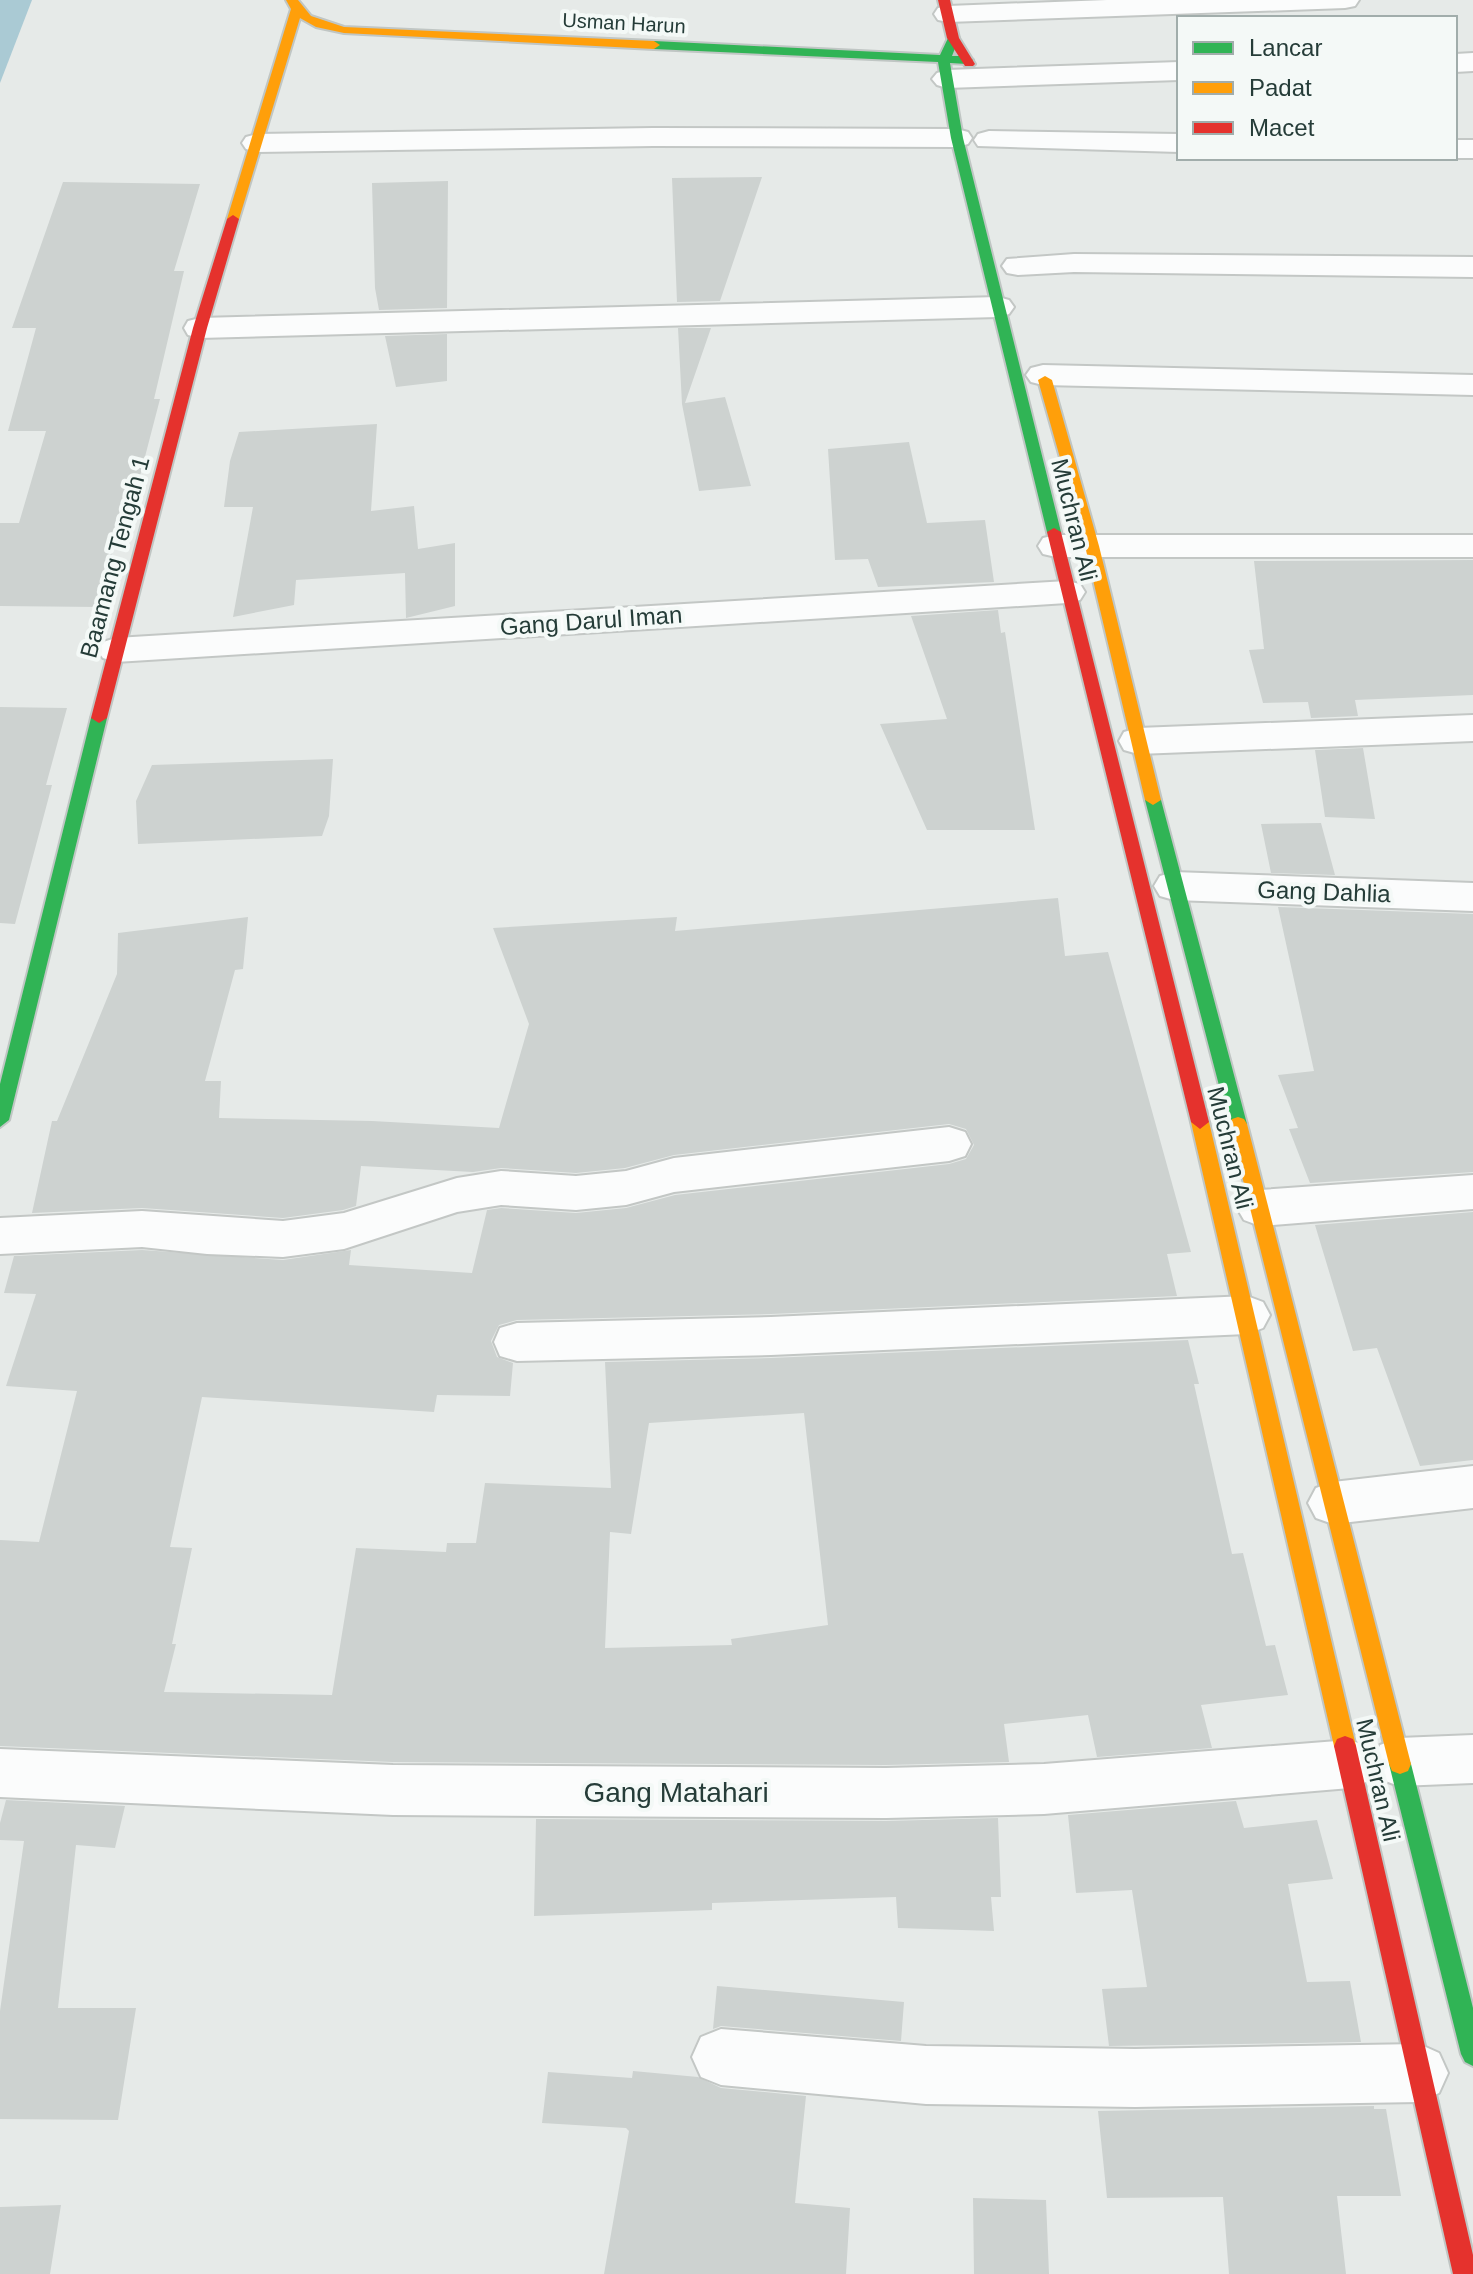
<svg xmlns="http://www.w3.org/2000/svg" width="1473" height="2274" viewBox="0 0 1473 2274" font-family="Helvetica,sans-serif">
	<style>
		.water { fill: #aacad4 }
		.building { fill: #cdd2d0; fill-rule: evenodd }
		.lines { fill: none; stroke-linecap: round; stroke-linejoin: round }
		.street-casing { stroke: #c3c7c5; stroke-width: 4 }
		.fast-casing { stroke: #c0c6c4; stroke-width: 4 }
		.slow-casing { stroke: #c0c6c4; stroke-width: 4 }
		.jam-casing { stroke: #c0c6c4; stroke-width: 4 }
		.street { fill: #fbfcfc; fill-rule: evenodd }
		.fast { fill: #30b455; fill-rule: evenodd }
		.slow { fill: #ff9f0a; fill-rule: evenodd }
		.jam { fill: #e5322d; fill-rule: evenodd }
		.labels { text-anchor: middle; stroke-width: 8; stroke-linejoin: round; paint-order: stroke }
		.far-street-label { font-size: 20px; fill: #253c38; stroke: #f4f9f7 }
		.street-label { font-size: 24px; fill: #253c38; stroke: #f4f9f7 }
		.near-street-label { font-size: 28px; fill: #253c38; stroke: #f4f9f7 }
	</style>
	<rect width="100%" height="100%" fill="#e6eae8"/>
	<path class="water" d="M 0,0 L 32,0 L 0,83 Z"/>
	<path class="building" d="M 762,177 L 720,301 L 677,302 L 672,178 Z
		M 448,181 L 447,308 L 379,310 L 375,288 L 372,183 Z
		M 63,182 L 200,184 L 174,271 L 184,271 L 154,399 L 160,399 L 134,499 L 127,498 L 98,607 L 0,606 L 0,523 L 19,523 L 46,431 L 8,431 L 36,328 L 12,328 Z
		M 678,328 L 711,328 L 685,403 L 725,397 L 751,486 L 699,491 L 682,404 Z
		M 447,334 L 447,381 L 396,387 L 385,336 Z
		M 377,424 L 371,511 L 414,506 L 418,549 L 455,543 L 455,606 L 406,618 L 405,573 L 296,580 L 294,605 L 233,617 L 253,507 L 224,507 L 230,461 L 239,432 Z
		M 909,442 L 927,523 L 985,520 L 994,582 L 878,587 L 868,559 L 835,560 L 828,449 Z
		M 1473,560 L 1473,695 L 1355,700 L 1358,716 L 1311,718 L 1308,702 L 1263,703 L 1249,650 L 1264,649 L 1254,561 Z
		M 998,610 L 1001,633 L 1005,632 L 1035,830 L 927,830 L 880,724 L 947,719 L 911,616 Z
		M 0,707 L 67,708 L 46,785 L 52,785 L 15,924 L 0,923 Z
		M 1363,748 L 1375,819 L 1325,817 L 1315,750 Z
		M 333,759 L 329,816 L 322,836 L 138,844 L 136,801 L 152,765 Z
		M 1321,823 L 1335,875 L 1271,873 L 1261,824 Z
		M 1058,898 L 1065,956 L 1108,952 L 1191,1252 L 1167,1254 L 1177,1296 L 771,1314 L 517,1320 L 499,1325 L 491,1341 L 497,1357 L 513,1363 L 510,1396 L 437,1395 L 434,1412 L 202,1397 L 170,1547 L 192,1548 L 172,1644 L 176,1644 L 164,1692 L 332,1695 L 356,1548 L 446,1552 L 447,1543 L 476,1543 L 485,1483 L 611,1488 L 605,1362 L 771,1358 L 1188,1340 L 1199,1384 L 1194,1384 L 1232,1554 L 1243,1553 L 1266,1646 L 1275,1645 L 1288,1695 L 1201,1705 L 1212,1748 L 1097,1757 L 1088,1715 L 1004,1724 L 1009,1762 L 886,1765 L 393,1762 L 0,1746 L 0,1540 L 39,1542 L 77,1391 L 6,1386 L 36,1294 L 4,1293 L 14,1256 L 142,1250 L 283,1260 L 351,1250 L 349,1265 L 472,1273 L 487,1210 L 501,1208 L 576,1213 L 626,1208 L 675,1195 L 949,1164 L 966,1159 L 974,1145 L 966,1129 L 949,1124 L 674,1155 L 625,1168 L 576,1173 L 501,1168 L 473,1172 L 361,1166 L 356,1206 L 343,1210 L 283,1218 L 142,1208 L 32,1213 L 52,1121 L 57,1121 L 117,974 L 118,933 L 248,917 L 243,969 L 235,970 L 205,1081 L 221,1081 L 219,1118 L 372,1121 L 499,1128 L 529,1024 L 493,928 L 677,917 L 675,931 ZM 804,1413 L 828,1625 L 731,1639 L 732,1645 L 605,1648 L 610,1532 L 631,1534 L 649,1423 Z
		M 1278,907 L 1473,914 L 1473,1172 L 1310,1183 L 1289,1129 L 1298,1128 L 1278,1075 L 1314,1071 Z
		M 1473,1212 L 1473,1460 L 1420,1466 L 1377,1348 L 1353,1351 L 1315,1225 Z
		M 6,1800 L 125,1806 L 115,1848 L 76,1845 L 58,2008 L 136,2008 L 118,2120 L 0,2119 L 0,2011 L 24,1841 L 0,1840 L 0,1823 Z
		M 1236,1801 L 1244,1828 L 1317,1820 L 1333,1879 L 1288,1884 L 1307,1982 L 1350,1981 L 1361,2042 L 1109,2046 L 1102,1989 L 1147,1987 L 1132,1890 L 1076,1893 L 1068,1815 Z
		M 998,1818 L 1001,1897 L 991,1897 L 994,1931 L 898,1928 L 896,1897 L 712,1903 L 712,1910 L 534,1916 L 536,1819 L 886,1821 Z
		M 717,1986 L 904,2002 L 901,2041 L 721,2026 L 713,2029 Z
		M 633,2071 L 698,2077 L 721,2088 L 806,2096 L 795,2203 L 850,2208 L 846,2274 L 604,2274 L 629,2131 L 626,2128 L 542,2123 L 548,2072 L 632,2078 Z
		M 1374,2106 L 1374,2109 L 1386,2109 L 1401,2196 L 1337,2196 L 1346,2274 L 1229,2274 L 1223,2197 L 1107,2198 L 1098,2111 Z
		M 973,2198 L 1046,2200 L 1049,2274 L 974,2274 Z
		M 61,2205 L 50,2274 L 0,2274 L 0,2207 Z"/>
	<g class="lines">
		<g class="street-casing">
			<path id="street" d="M 1107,0 L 1359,0 L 1355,6 L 1345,8 L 948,22 L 938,20 L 934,14 L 938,8 L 948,6 Z
				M 1473,53 L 1473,71 L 1455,72 L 1455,54 Z
				M 1179,62 L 1179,80 L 947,88 L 937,85 L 932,79 L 937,73 L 947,70 Z
				M 653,128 L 957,129 L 968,132 L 972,138 L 968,144 L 957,147 L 653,146 L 257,152 L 246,149 L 242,143 L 246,137 L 257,134 Z
				M 989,131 L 1179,134 L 1179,152 L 978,146 L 974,140 L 978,134 Z
				M 1455,140 L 1473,140 L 1473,158 L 1455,158 Z
				M 1074,254 L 1473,257 L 1473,277 L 1074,272 L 1018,275 L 1007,273 L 1002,266 L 1007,259 Z
				M 998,297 L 1009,300 L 1014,307 L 1009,314 L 998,317 L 200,338 L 188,335 L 184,328 L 188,321 L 200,318 Z
				M 1043,365 L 1473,375 L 1473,395 L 1043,385 L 1031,382 L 1026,375 L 1031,368 Z
				M 1056,535 L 1473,535 L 1473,557 L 1056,557 L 1043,554 L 1038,546 L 1043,538 Z
				M 1067,581 L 1080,584 L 1085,592 L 1080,600 L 1067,603 L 116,662 L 103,658 L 97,650 L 103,642 L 116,638 Z
				M 1473,715 L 1473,741 L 1138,754 L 1124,750 L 1119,741 L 1124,732 L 1138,728 Z
				M 1174,872 L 1473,883 L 1473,911 L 1174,900 L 1160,896 L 1154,886 L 1160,876 Z
				M 949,1127 L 965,1132 L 971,1144 L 965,1156 L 949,1161 L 674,1192 L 626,1205 L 576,1210 L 501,1205 L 457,1212 L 344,1249 L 283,1257 L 207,1254 L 142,1247 L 0,1254 L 0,1218 L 142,1211 L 283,1221 L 344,1213 L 457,1178 L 501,1171 L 576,1176 L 626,1171 L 674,1158 Z
				M 1473,1175 L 1473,1209 L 1260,1226 L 1244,1220 L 1237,1208 L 1244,1196 L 1260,1190 Z
				M 1247,1296 L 1263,1302 L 1270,1315 L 1263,1328 L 1247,1334 L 771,1355 L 517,1361 L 500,1356 L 494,1342 L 500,1328 L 517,1323 L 771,1317 Z
				M 1473,1466 L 1473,1508 L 1333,1524 L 1316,1518 L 1308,1503 L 1316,1488 L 1333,1482 Z
				M 1473,1735 L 1473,1783 L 1399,1786 L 1380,1779 L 1375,1767 L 1369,1781 L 1350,1788 L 1044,1814 L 886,1818 L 393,1815 L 0,1797 L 0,1749 L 393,1765 L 886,1768 L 1044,1764 L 1350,1740 L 1369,1747 L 1374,1759 L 1380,1745 L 1399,1738 Z
				M 721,2029 L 926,2046 L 1135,2049 L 1419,2044 L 1439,2053 L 1448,2073 L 1439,2093 L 1419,2102 L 1135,2107 L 926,2104 L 721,2085 L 701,2077 L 692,2057 L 701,2037 Z"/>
		</g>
		<g class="fast-casing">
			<path id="fast" d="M 949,36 L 959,38 L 952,56 L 967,56 L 973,60 L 967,64 L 950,63 L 963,138 L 1061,532 L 1054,536 L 1047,532 L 951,138 L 938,62 L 654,49 L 648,45 L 654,41 L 940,55 Z
				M 99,713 L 107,718 L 9,1120 L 0,1127 L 0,1084 L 91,718 Z
				M 1153,795 L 1161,800 L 1247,1124 L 1244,1129 L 1232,1129 L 1229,1124 L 1145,800 Z
				M 1400,1754 L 1408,1757 L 1411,1764 L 1473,2008 L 1473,2066 L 1465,2062 L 1461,2054 L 1389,1764 L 1392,1757 Z"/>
		</g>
		<g class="slow-casing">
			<path id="slow" d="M 286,0 L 298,0 L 311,16 L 344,27 L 654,41 L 660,45 L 654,49 L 344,33 L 316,27 L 300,18 L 239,219 L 229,222 L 227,219 L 291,9 Z
				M 1045,376 L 1052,380 L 1099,546 L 1161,800 L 1153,805 L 1145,800 L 1085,546 L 1038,380 Z
				M 1200,1115 L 1209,1122 L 1356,1746 L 1353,1753 L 1345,1756 L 1337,1753 L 1334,1746 L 1191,1122 Z
				M 1238,1117 L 1244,1119 L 1247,1124 L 1411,1764 L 1408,1771 L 1400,1774 L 1392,1771 L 1389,1764 L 1229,1124 L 1232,1119 Z"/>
		</g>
		<g class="jam-casing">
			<path id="jam" d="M 938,0 L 950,0 L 959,38 L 975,64 L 973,66 L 965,66 L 947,38 Z
				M 233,215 L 239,219 L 207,328 L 107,718 L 99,723 L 91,718 L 193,328 L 227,219 Z
				M 1054,528 L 1061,532 L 1209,1122 L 1200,1129 L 1191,1122 L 1047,532 Z
				M 1345,1736 L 1353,1739 L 1356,1746 L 1473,2255 L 1473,2274 L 1453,2274 L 1334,1746 L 1337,1739 Z"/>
		</g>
		<use href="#street" class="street"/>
		<use href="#fast" class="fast"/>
		<use href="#slow" class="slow"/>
		<use href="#jam" class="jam"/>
	</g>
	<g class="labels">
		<g class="far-street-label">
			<text transform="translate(624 23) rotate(3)" y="7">Usman Harun</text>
		</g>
		<g class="street-label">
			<text transform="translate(1074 520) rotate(76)" y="8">Muchran Ali</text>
			<text transform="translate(115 557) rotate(-75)" y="8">Baamang Tengah 1</text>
			<text transform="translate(591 621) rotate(-4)" y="8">Gang Darul Iman</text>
			<text transform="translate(1324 892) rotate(2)" y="8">Gang Dahlia</text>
			<text transform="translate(1230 1148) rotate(76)" y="8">Muchran Ali</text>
			<text transform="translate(1378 1780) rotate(77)" y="8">Muchran Ali</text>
		</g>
		<g class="near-street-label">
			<text x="676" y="1802">Gang Matahari</text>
		</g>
	</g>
	<rect x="1177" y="16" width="280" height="144" fill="#f4f9f7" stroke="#a1adab" stroke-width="2"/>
	<rect x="1193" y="42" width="40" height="12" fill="#30b455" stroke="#a1adab" stroke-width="2"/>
	<text x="1249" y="56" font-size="24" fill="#253c38">Lancar</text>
	<rect x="1193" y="82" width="40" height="12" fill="#ff9f0a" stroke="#a1adab" stroke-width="2"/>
	<text x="1249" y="96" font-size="24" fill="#253c38">Padat</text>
	<rect x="1193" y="122" width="40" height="12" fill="#e5322d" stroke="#a1adab" stroke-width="2"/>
	<text x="1249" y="136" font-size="24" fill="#253c38">Macet</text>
</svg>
